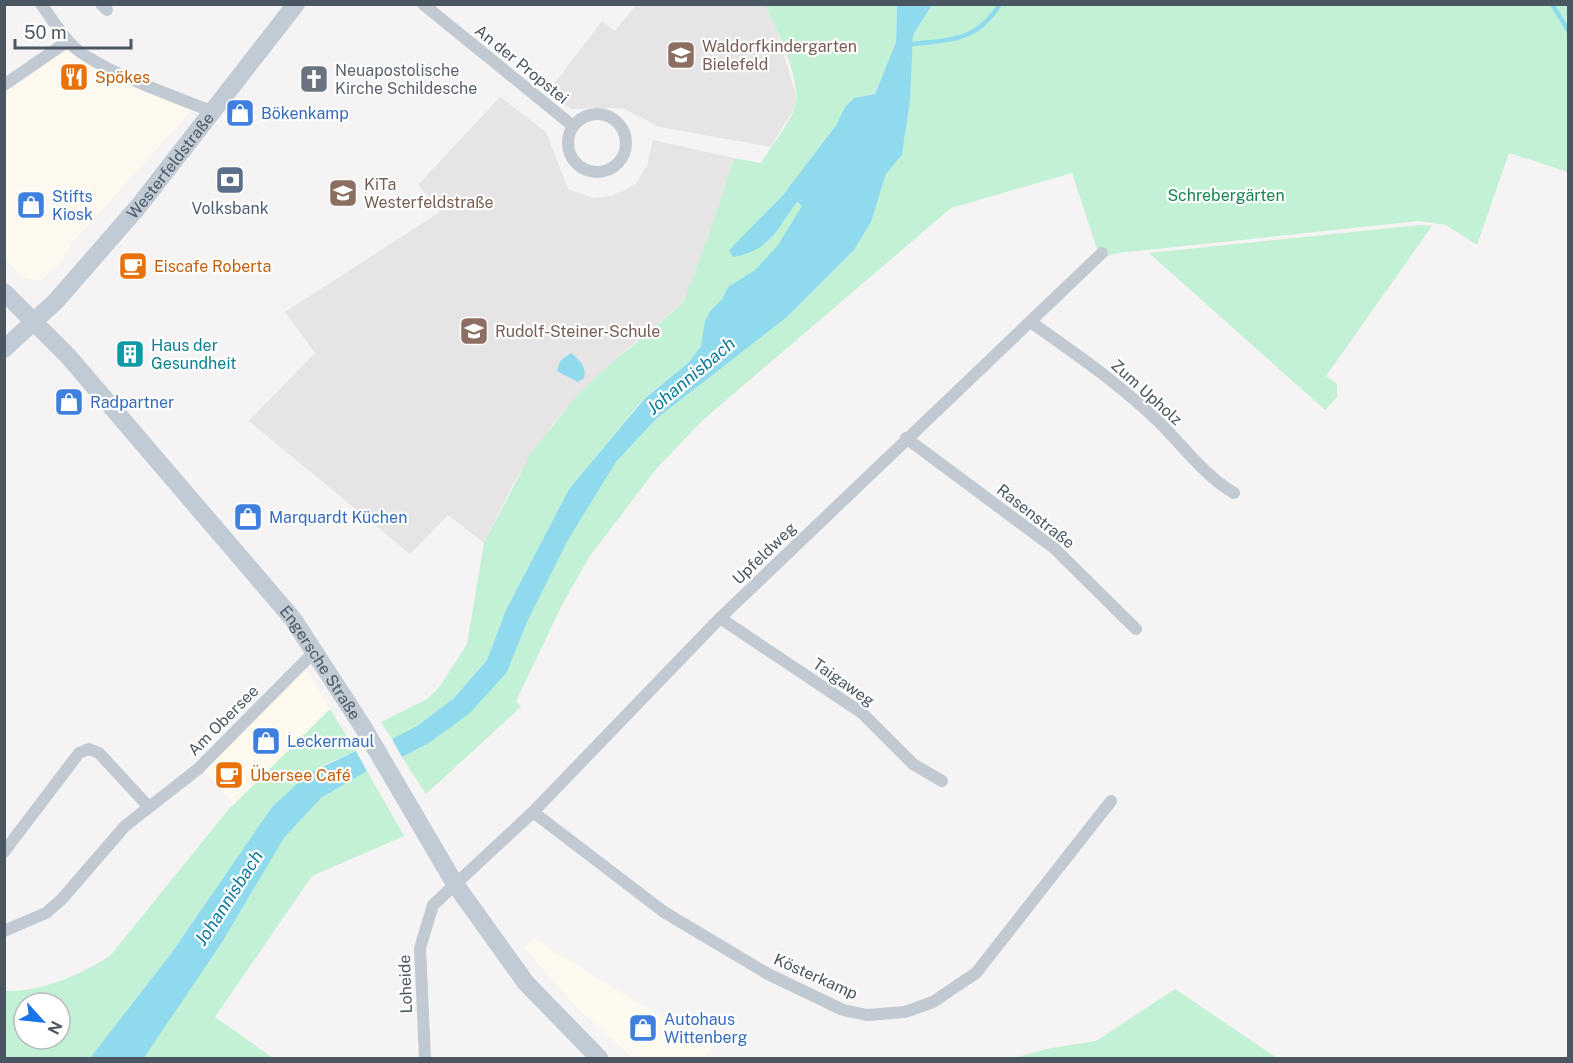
<svg xmlns="http://www.w3.org/2000/svg" width="1573" height="1063" viewBox="0 0 1573 1063" font-family="'Public Sans',sans-serif">
	<style>
		.commercial { fill: #fdf9ef }
		.education { fill: #e6e4e5 }
		.green { fill: #c3f1d5; fill-rule: evenodd }
		.water { fill: #90daee }
		.lines { fill: none; stroke-linecap: round; stroke-linejoin: round }
		.stream { stroke: #90daee; stroke-width: 4.5 }
		.minor { stroke: #c1cad2; stroke-width: 12 }
		.secondary { stroke: #c1cbd6; stroke-width: 18 }
		.labels { text-anchor: middle; stroke-width: 4.5; stroke-linejoin: round; paint-order: stroke }
		.education-label { font-size: 16px; fill: #785e54; stroke: #fff; text-anchor: start }
		.street-label { font-size: 16px; fill: #4a5661; stroke: #fff }
		.worship-label { font-size: 16px; fill: #5b616d; stroke: #fff; text-anchor: start }
		.food-label { font-size: 16px; fill: #c56008; stroke: #fff; text-anchor: start }
		.shop-label { font-size: 16px; fill: #366cbe; stroke: #fff; text-anchor: start }
		.park-label { font-size: 16px; fill: #17864f; stroke: #fff }
		.service-label { font-size: 16px; fill: #4e5e75; stroke: #fff }
		.culture-label { font-size: 16px; fill: #0d838f; stroke: #fff; text-anchor: start }
		.water-label { font-size: 18px; font-style: italic; fill: #0c7c9b; stroke: #fff }
	</style>
	<rect width="100%" height="100%" fill="#f5f3f3"/>
	<path class="commercial" d="M 65,49 L 119,77 L 192,110 L 72,243 L 59,265 L 40,281 L 26,279 L 5,260 L 5,90 Z
		M 304,671 L 309,673 L 330,709 L 235,805 L 202,769 L 298,674 Z
		M 533,938 L 615,989 L 712,1047 L 704,1058 L 633,1058 L 579,1010 L 524,948 Z"/>
	<path class="education" d="M 636,5 L 764,5 L 776,27 L 796,96 L 796,105 L 771,147 L 660,127 L 622,108 L 573,109 L 560,103 L 551,88 L 602,21 L 615,31 Z
		M 500,97 L 546,132 L 568,189 L 593,198 L 612,196 L 636,184 L 647,166 L 653,140 L 734,158 L 712,226 L 683,303 L 626,350 L 576,398 L 553,424 L 514,482 L 484,543 L 448,515 L 410,554 L 249,421 L 315,353 L 285,312 L 440,212 L 418,185 Z"/>
	<path class="green" d="M 764,5 L 897,5 L 896,42 L 875,94 L 854,98 L 844,108 L 837,124 L 783,195 L 729,250 L 767,243 L 797,202 L 803,206 L 778,245 L 755,270 L 728,287 L 722,299 L 711,310 L 701,346 L 688,363 L 644,398 L 569,489 L 506,610 L 487,660 L 454,698 L 417,726 L 392,739 L 381,722 L 427,699 L 441,685 L 467,644 L 484,543 L 531,453 L 575,398 L 600,373 L 683,303 L 712,226 L 734,158 L 761,163 C 772,145 788,126 795,107 C 803,85 776,24 764,5 Z
		M 932,5 L 1568,5 L 1568,172 L 1509,153 L 1477,245 L 1446,225 L 1419,221 L 1118,253 L 1100,258 L 1072,173 L 951,208 L 704,419 L 657,468 L 589,557 L 562,605 L 516,701 L 521,707 L 426,794 L 402,757 L 429,743 L 507,672 L 528,620 L 568,540 L 616,462 L 656,419 L 787,317 L 854,250 L 871,222 L 886,174 L 902,155 L 910,101 L 913,35 Z
		M 1420,225 L 1432,226 L 1326,376 L 1337,384 L 1337,397 L 1325,410 L 1149,253 Z
		M 330,709 L 356,751 L 325,764 L 272,807 L 170,955 L 90,1058 L 5,1058 L 5,991 C 41,992 80,975 110,956 L 228,810 ZM 24,1003 L 60,1003 L 60,1039 L 24,1039 Z
		M 367,771 L 404,836 L 312,876 L 215,1017 L 273,1058 L 144,1058 L 221,944 L 284,838 L 321,798 Z
		M 1175,989 L 1277,1058 L 1014,1058 L 1046,1049 L 1096,1041 Z"/>
	<path class="water" d="M 897,5 L 932,5 L 913,35 L 910,101 L 902,155 L 886,174 L 871,222 L 854,250 L 787,317 L 656,419 L 616,462 L 568,540 L 528,620 L 507,672 L 470,713 L 429,743 L 402,757 L 392,739 L 417,726 L 454,698 L 487,660 L 506,610 L 569,489 L 645,398 L 688,363 L 701,346 L 705,321 L 711,310 L 722,299 L 728,287 L 755,270 L 778,245 L 802,206 L 797,202 C 776,230 771,250 733,257 L 729,250 L 783,195 L 837,124 L 844,108 L 854,98 L 875,94 L 896,42 Z
		M 571,353 C 579,359 587,367 584,378 L 578,382 L 557,371 L 560,361 Z
		M 356,751 L 367,771 L 321,798 L 284,838 L 221,944 L 144,1058 L 90,1058 L 170,955 L 272,807 L 309,773 Z"/>
	<g class="lines">
		<path class="stream" d="M 1552,4 L 1568,30
			M 906,45 C 948,39 975,44 1000,4"/>
		<path class="minor" d="M 41,4 C 52,19 62,36 75,48 C 104,72 176,97 213,112
			M 101,4 L 107,10
			M 423,4 L 573,126
			M 4,85 L 68,41
			M568 143a29 29 0 1 1 58 0a29 29 0 1 1-58 0Z
			M 1032,323 C 1076,354 1121,385 1160,423 C 1184,447 1204,475 1234,493
			M 906,438 L 1054,548 L 1136,629
			M 720,618 L 862,713 L 913,764 L 942,781
			M 533,812 L 664,912 L 768,974 L 843,1010 L 867,1015 L 905,1012 L 933,1002 L 976,973 L 1111,801
			M 4,852 L 79,753 L 89,749 L 99,753 L 148,806
			M 4,931 L 46,913 L 62,899 L 125,826 L 198,769 L 315,651
			M 425,1058 L 420,948 L 433,905 L 533,812 L 720,618 L 1102,253"/>
		<g class="secondary">
			<path id="s1" d="M 4,292 L 68,356 L 293,619 L 363,727 L 455,884 L 526,983 L 599,1058"/>
			<path id="s2" d="M 4,349 L 56,301 L 138,207 L 296,4"/>
		</g>
	</g>
	<defs>
		<g id="school-square" transform="scale(1.5)"><rect x="-9" y="-9" width="18" height="18" rx="4" fill="#8d6e63" stroke="#fff"/><path d="M0-5L7-2L0 1L-7-2ZM-4 1L0 2.5L4 1V4Q0 6-4 4Z" fill="#fff"/></g>
		<g id="restaurant-square" transform="scale(1.5)"><rect x="-9" y="-9" width="18" height="18" rx="4" fill="#e8710a" stroke="#fff"/><path d="M-5-6h1v4h1v-4h1v4h1v-4h1v5L-1.5 .5V6h-2V.5L-5-1ZM5-6V6H3V1.5H1.5Q1.5-4 5-6Z" fill="#fff"/></g>
		<g id="church-square" transform="scale(1.5)"><rect x="-9" y="-9" width="18" height="18" rx="4" fill="#6b7280" stroke="#fff"/><path d="M-1.2-6h2.4v3.5h3.3v2.4h-3.3V6h-2.4V-.1h-3.3v-2.4h3.3Z" fill="#fff"/></g>
		<g id="shop-square" transform="scale(1.5)"><rect x="-9" y="-9" width="18" height="18" rx="4" fill="#3f7fe0" stroke="#fff"/><path d="M-5-2.5h2.3a2.7 3.5 0 0 1 5.4 0H5L5.5 6h-11ZM-1.5-2.5h3a1.5 2.3 0 0 0-3 0Z" fill="#fff"/></g>
		<g id="bank-square" transform="scale(1.5)"><rect x="-9" y="-9" width="18" height="18" rx="4" fill="#5c6f8a" stroke="#fff"/><path d="M-6-4H6V4H-6ZM0-2.3a2.3 2.3 0 1 0 0 4.6a2.3 2.3 0 1 0 0-4.6Z" fill="#fff"/></g>
		<g id="cafe-square" transform="scale(1.5)"><rect x="-9" y="-9" width="18" height="18" rx="4" fill="#e8710a" stroke="#fff"/><path d="M-5.5-4.5H6V0H3Q3 3.5 0 3.5H-2.5Q-5.5 3.5-5.5 0ZM3-3.2v2h1.7v-2ZM-6 4.5H4V6H-6Z" fill="#fff"/></g>
		<g id="building-square" transform="scale(1.5)"><rect x="-9" y="-9" width="18" height="18" rx="4" fill="#0f9aa8" stroke="#fff"/><path d="M-4-6H4V6H1V3H-1V6H-4ZM-2.5-4.3h1.7v1.8h-1.7ZM.8-4.3h1.7v1.8H.8ZM-2.5-1h1.7V.8h-1.7ZM.8-1h1.7V.8H.8Z" fill="#fff"/></g>
	</defs>
	<g fill-rule="evenodd">
		<use href="#school-square" x="681" y="55"/>
		<use href="#restaurant-square" x="74" y="77"/>
		<use href="#church-square" x="314" y="79"/>
		<use href="#shop-square" x="240" y="113"/>
		<use href="#bank-square" x="230" y="180"/>
		<use href="#school-square" x="343" y="193"/>
		<use href="#shop-square" x="31" y="205"/>
		<use href="#cafe-square" x="133" y="266"/>
		<use href="#school-square" x="474" y="331"/>
		<use href="#building-square" x="130" y="354"/>
		<use href="#shop-square" x="69" y="402"/>
		<use href="#shop-square" x="248" y="517"/>
		<use href="#shop-square" x="266" y="741"/>
		<use href="#cafe-square" x="229" y="775"/>
		<use href="#shop-square" x="643" y="1028"/>
	</g>
	<g class="labels">
		<g class="education-label">
			<text x="702" y="52">Waldorfkindergarten<tspan x="702" dy="18">Bielefeld</tspan></text>
			<text x="364" y="190">KiTa<tspan x="364" dy="18">Westerfeldstraße</tspan></text>
			<text x="495" y="337">Rudolf-Steiner-Schule</text>
		</g>
		<g class="street-label">
			<text transform="translate(522 64) rotate(39)" y="6">An der Propstei</text>
			<text dy="6" stroke="none"><textPath href="#s2" startOffset="248">Westerfeldstraße</textPath></text>
			<text transform="translate(1147 392) rotate(42)" y="6">Zum Upholz</text>
			<text transform="translate(1036 516) rotate(38)" y="6">Rasenstraße</text>
			<text transform="translate(764 553) rotate(-44)" y="6">Upfeldweg</text>
			<text dy="6" stroke="none"><textPath href="#s1" startOffset="488">Engersche Straße</textPath></text>
			<text transform="translate(844 682) rotate(35)" y="6">Taigaweg</text>
			<text transform="translate(223 720) rotate(-45)" y="6">Am Obersee</text>
			<text transform="translate(816 976) rotate(24)" y="6">Kösterkamp</text>
			<text transform="translate(405 984) rotate(-92)" y="6">Loheide</text>
		</g>
		<g class="worship-label">
			<text x="335" y="76">Neuapostolische<tspan x="335" dy="18">Kirche Schildesche</tspan></text>
		</g>
		<g class="food-label">
			<text x="95" y="83">Spökes</text>
			<text x="154" y="272">Eiscafe Roberta</text>
			<text x="250" y="781">Übersee Café</text>
		</g>
		<g class="shop-label">
			<text x="261" y="119">Bökenkamp</text>
			<text x="52" y="202">Stifts<tspan x="52" dy="18">Kiosk</tspan></text>
			<text x="90" y="408">Radpartner</text>
			<text x="269" y="523">Marquardt Küchen</text>
			<text x="287" y="747">Leckermaul</text>
			<text x="664" y="1025">Autohaus<tspan x="664" dy="18">Wittenberg</tspan></text>
		</g>
		<g class="park-label">
			<text x="1226" y="201">Schrebergärten</text>
		</g>
		<g class="service-label">
			<text x="230" y="214">Volksbank</text>
		</g>
		<g class="culture-label">
			<text x="151" y="351">Haus der<tspan x="151" dy="18">Gesundheit</tspan></text>
		</g>
		<g class="water-label">
			<text transform="translate(691 376) rotate(-40)" y="6">Johannisbach</text>
			<text transform="translate(229 898) rotate(-57)" y="6">Johannisbach</text>
		</g>
	</g>
	<rect width="1573" height="1063" fill="none" stroke="#4a5661" stroke-width="12"/>
	<g transform="translate(42 1021) rotate(117)"><circle r="28" fill="#ffffff" stroke="#b7bbc0" stroke-width="1.5"/>
	<path d="M0-4.5L10 22L0 15L-10 22Z" fill="#1a73e8"/>
	<text y="-9" font-size="16" font-weight="bold" text-anchor="middle" fill="#4a5661">N</text>
	</g>
	<path d="M15 39v9h116v-9" fill="none" stroke="#4a5661" stroke-width="3"/>
	<text x="24" y="39" font-size="18" fill="#4a5661" stroke="#ffffff" stroke-width="4.5" paint-order="stroke">50 m</text>
</svg>
